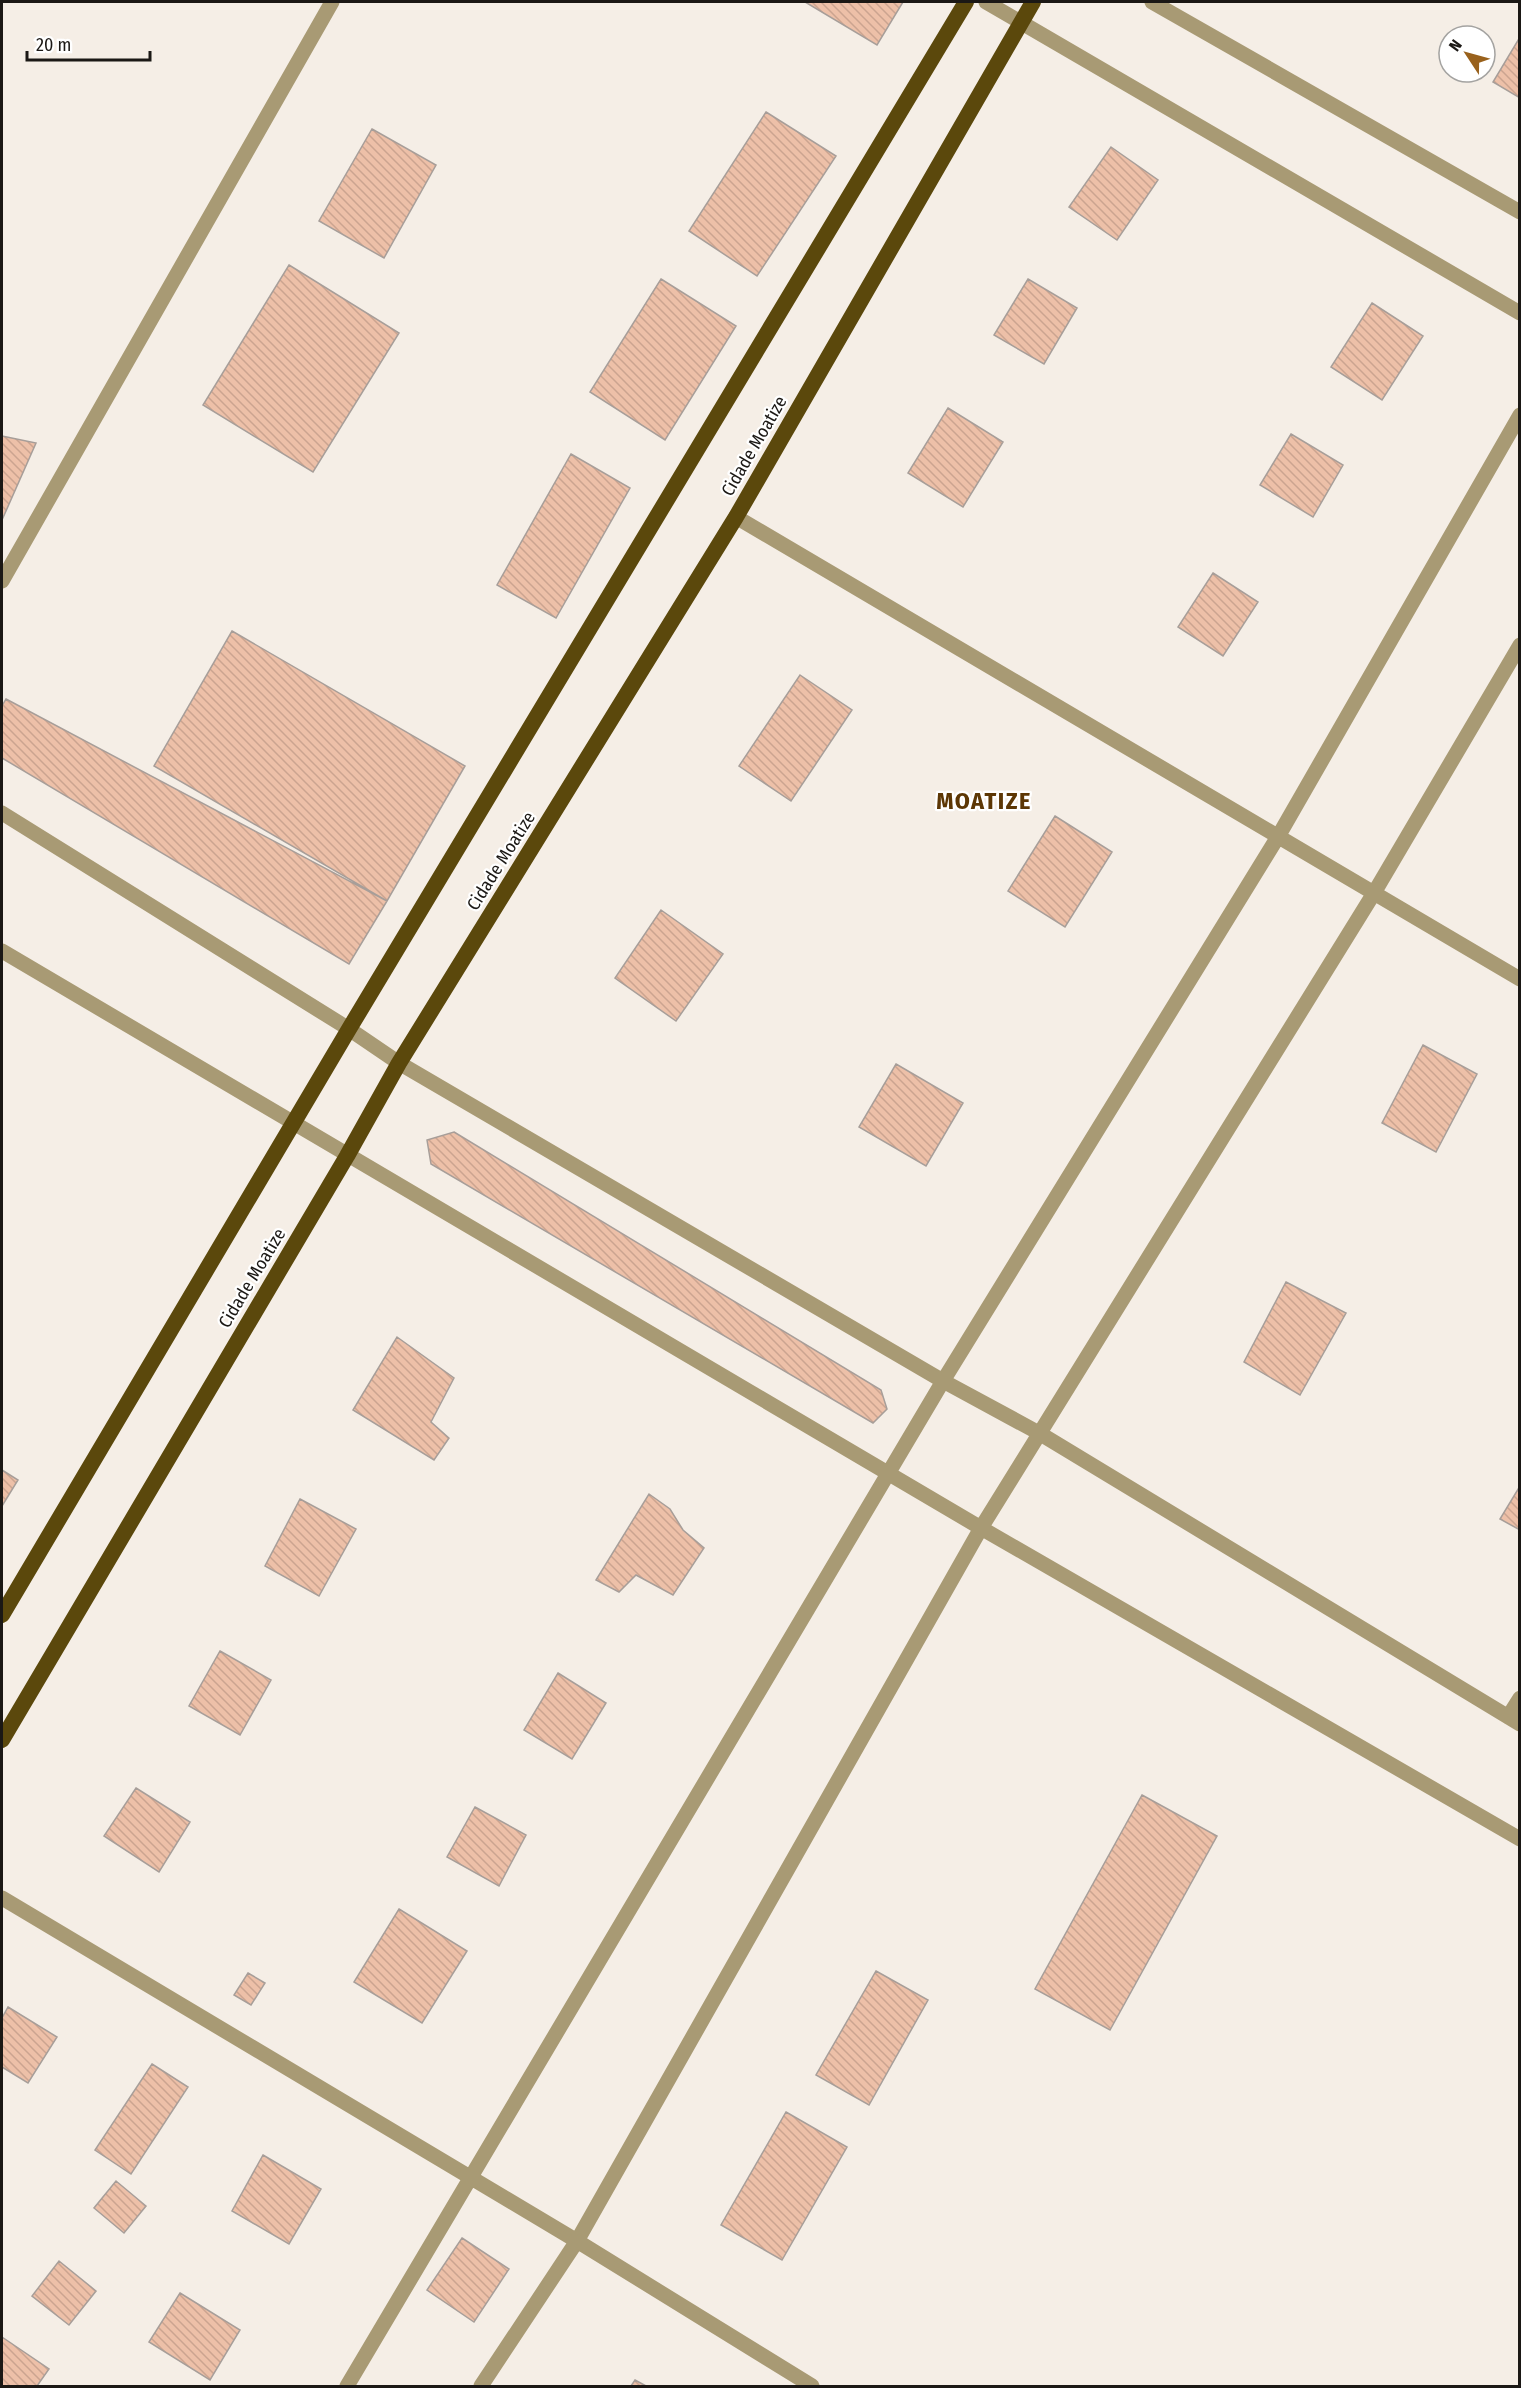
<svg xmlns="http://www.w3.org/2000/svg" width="1521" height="2388" viewBox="0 0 1521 2388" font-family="'Fira Sans Condensed',sans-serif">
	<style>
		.building { fill: url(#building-back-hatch); stroke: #a79e99; stroke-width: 1.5 }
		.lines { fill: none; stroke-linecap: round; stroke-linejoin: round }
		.minor { stroke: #a89a74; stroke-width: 15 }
		.trunk { stroke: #5b480c; stroke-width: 16 }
		.labels { text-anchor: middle; stroke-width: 4.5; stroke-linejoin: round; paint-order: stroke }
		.street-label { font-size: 18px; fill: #1b1815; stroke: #fff }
		.district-label { font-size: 24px; font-weight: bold; letter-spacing: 1.5px; fill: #5d3705; stroke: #fff }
	</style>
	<defs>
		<pattern id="building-back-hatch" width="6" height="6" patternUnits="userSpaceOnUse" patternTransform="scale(1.5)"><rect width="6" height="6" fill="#edc0a8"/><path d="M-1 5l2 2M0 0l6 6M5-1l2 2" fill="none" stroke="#cba490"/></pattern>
	</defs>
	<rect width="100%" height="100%" fill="#f5eee6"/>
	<path class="building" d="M 805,2 L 903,2 L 877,45 Z
		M 1520,37 L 1520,98 L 1493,82 Z
		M 766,112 L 836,156 L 757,276 L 689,231 Z
		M 372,129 L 436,165 L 384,258 L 319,221 Z
		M 1111,147 L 1158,180 L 1117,240 L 1069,207 Z
		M 289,265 L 399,333 L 313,472 L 203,405 Z
		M 661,279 L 736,326 L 665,440 L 590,392 Z
		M 1028,279 L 1077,308 L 1044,364 L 994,335 Z
		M 1372,303 L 1423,336 L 1382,400 L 1331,367 Z
		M 948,408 L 1003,442 L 963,507 L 908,473 Z
		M 1291,434 L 1343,465 L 1313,517 L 1260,485 Z
		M 2,436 L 36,443 L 2,520 Z
		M 571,454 L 630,488 L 556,618 L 497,585 Z
		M 1213,573 L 1258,602 L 1223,656 L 1178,627 Z
		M 232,631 L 465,766 L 387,901 L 154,766 Z
		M 800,675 L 852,710 L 791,801 L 739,766 Z
		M 6,699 L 387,901 L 349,964 L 2,758 L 2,706 Z
		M 1055,816 L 1112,852 L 1065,927 L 1008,891 Z
		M 661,910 L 723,954 L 676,1021 L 615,978 Z
		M 1423,1045 L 1477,1074 L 1436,1152 L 1382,1123 Z
		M 896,1064 L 963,1103 L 926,1166 L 859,1127 Z
		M 454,1132 L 881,1390 L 887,1409 L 873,1423 L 431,1164 L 427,1140 Z
		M 1286,1282 L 1346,1313 L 1300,1395 L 1244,1362 Z
		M 397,1337 L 454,1378 L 431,1422 L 449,1438 L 434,1460 L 353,1410 Z
		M 2,1470 L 18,1480 L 2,1506 Z
		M 1520,1486 L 1520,1530 L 1500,1519 Z
		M 649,1494 L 670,1509 L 683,1530 L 704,1548 L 673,1595 L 636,1575 L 619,1592 L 596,1580 Z
		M 300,1499 L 356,1529 L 319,1596 L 265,1566 Z
		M 220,1651 L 271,1680 L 240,1735 L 189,1706 Z
		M 558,1673 L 606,1703 L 572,1759 L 524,1730 Z
		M 136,1788 L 190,1822 L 159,1872 L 104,1836 Z
		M 1142,1795 L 1217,1836 L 1110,2030 L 1035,1989 Z
		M 475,1807 L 526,1835 L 499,1886 L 447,1857 Z
		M 399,1909 L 467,1951 L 422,2023 L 354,1982 Z
		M 876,1971 L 928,2000 L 869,2105 L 816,2075 Z
		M 248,1973 L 265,1983 L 251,2005 L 234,1995 Z
		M 8,2007 L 57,2037 L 28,2083 L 2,2067 L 2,2018 Z
		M 152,2064 L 188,2087 L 131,2174 L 95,2150 Z
		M 152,2064 L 188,2087 L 131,2174 L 95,2150 Z
		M 786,2112 L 847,2147 L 782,2260 L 721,2225 Z
		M 263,2155 L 321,2189 L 289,2244 L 232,2211 Z
		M 116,2181 L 146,2206 L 124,2233 L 94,2208 Z
		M 462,2238 L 509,2269 L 474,2322 L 427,2290 Z
		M 59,2261 L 96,2291 L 69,2325 L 32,2296 Z
		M 180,2293 L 240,2330 L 210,2380 L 149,2342 Z
		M 2,2337 L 49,2369 L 37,2386 L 2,2386 Z
		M 635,2380 L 646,2386 L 631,2386 Z"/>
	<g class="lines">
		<path class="minor" d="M 986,2 L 1520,313
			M 1152,2 L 1520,212
			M 736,517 L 1520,979
			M 2,581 L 332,2
			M 2,813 L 349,1029 L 399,1063 L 943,1381 L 1039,1433 L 1520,1724
			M 2,951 L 981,1528 L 1520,1839
			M 1508,1717 L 1520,1698
			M 2,1898 L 577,2241 L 812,2386
			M 347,2386 L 943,1381 L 1279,835 L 1520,415
			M 481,2386 L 577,2241 L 981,1528 L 1374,893 L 1520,645"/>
		<path class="trunk" d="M 2,1615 L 349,1029 L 966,2
			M 2,1740 L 347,1156 L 399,1063 L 736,517 L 1033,2"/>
	</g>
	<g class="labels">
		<g class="street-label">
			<text transform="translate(754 446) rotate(-60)" y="6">Cidade Moatize</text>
			<text transform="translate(501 861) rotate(-58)" y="6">Cidade Moatize</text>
			<text transform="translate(252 1278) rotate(-59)" y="6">Cidade Moatize</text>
		</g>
		<g class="district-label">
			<text x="984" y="809">MOATIZE</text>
		</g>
	</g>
	<rect width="1521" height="2388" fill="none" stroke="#1b1815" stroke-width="6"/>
	<g transform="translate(1467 54) rotate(306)"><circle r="28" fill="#ffffff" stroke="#a4a3a1" stroke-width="1.5"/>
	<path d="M0-4.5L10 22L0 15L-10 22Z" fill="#99611c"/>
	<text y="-9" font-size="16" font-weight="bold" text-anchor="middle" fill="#1b1815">N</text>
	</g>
	<path d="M27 51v9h123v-9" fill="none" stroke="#1b1815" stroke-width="3"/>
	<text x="36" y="51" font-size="18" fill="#1b1815" stroke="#ffffff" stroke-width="4.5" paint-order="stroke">20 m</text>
</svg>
